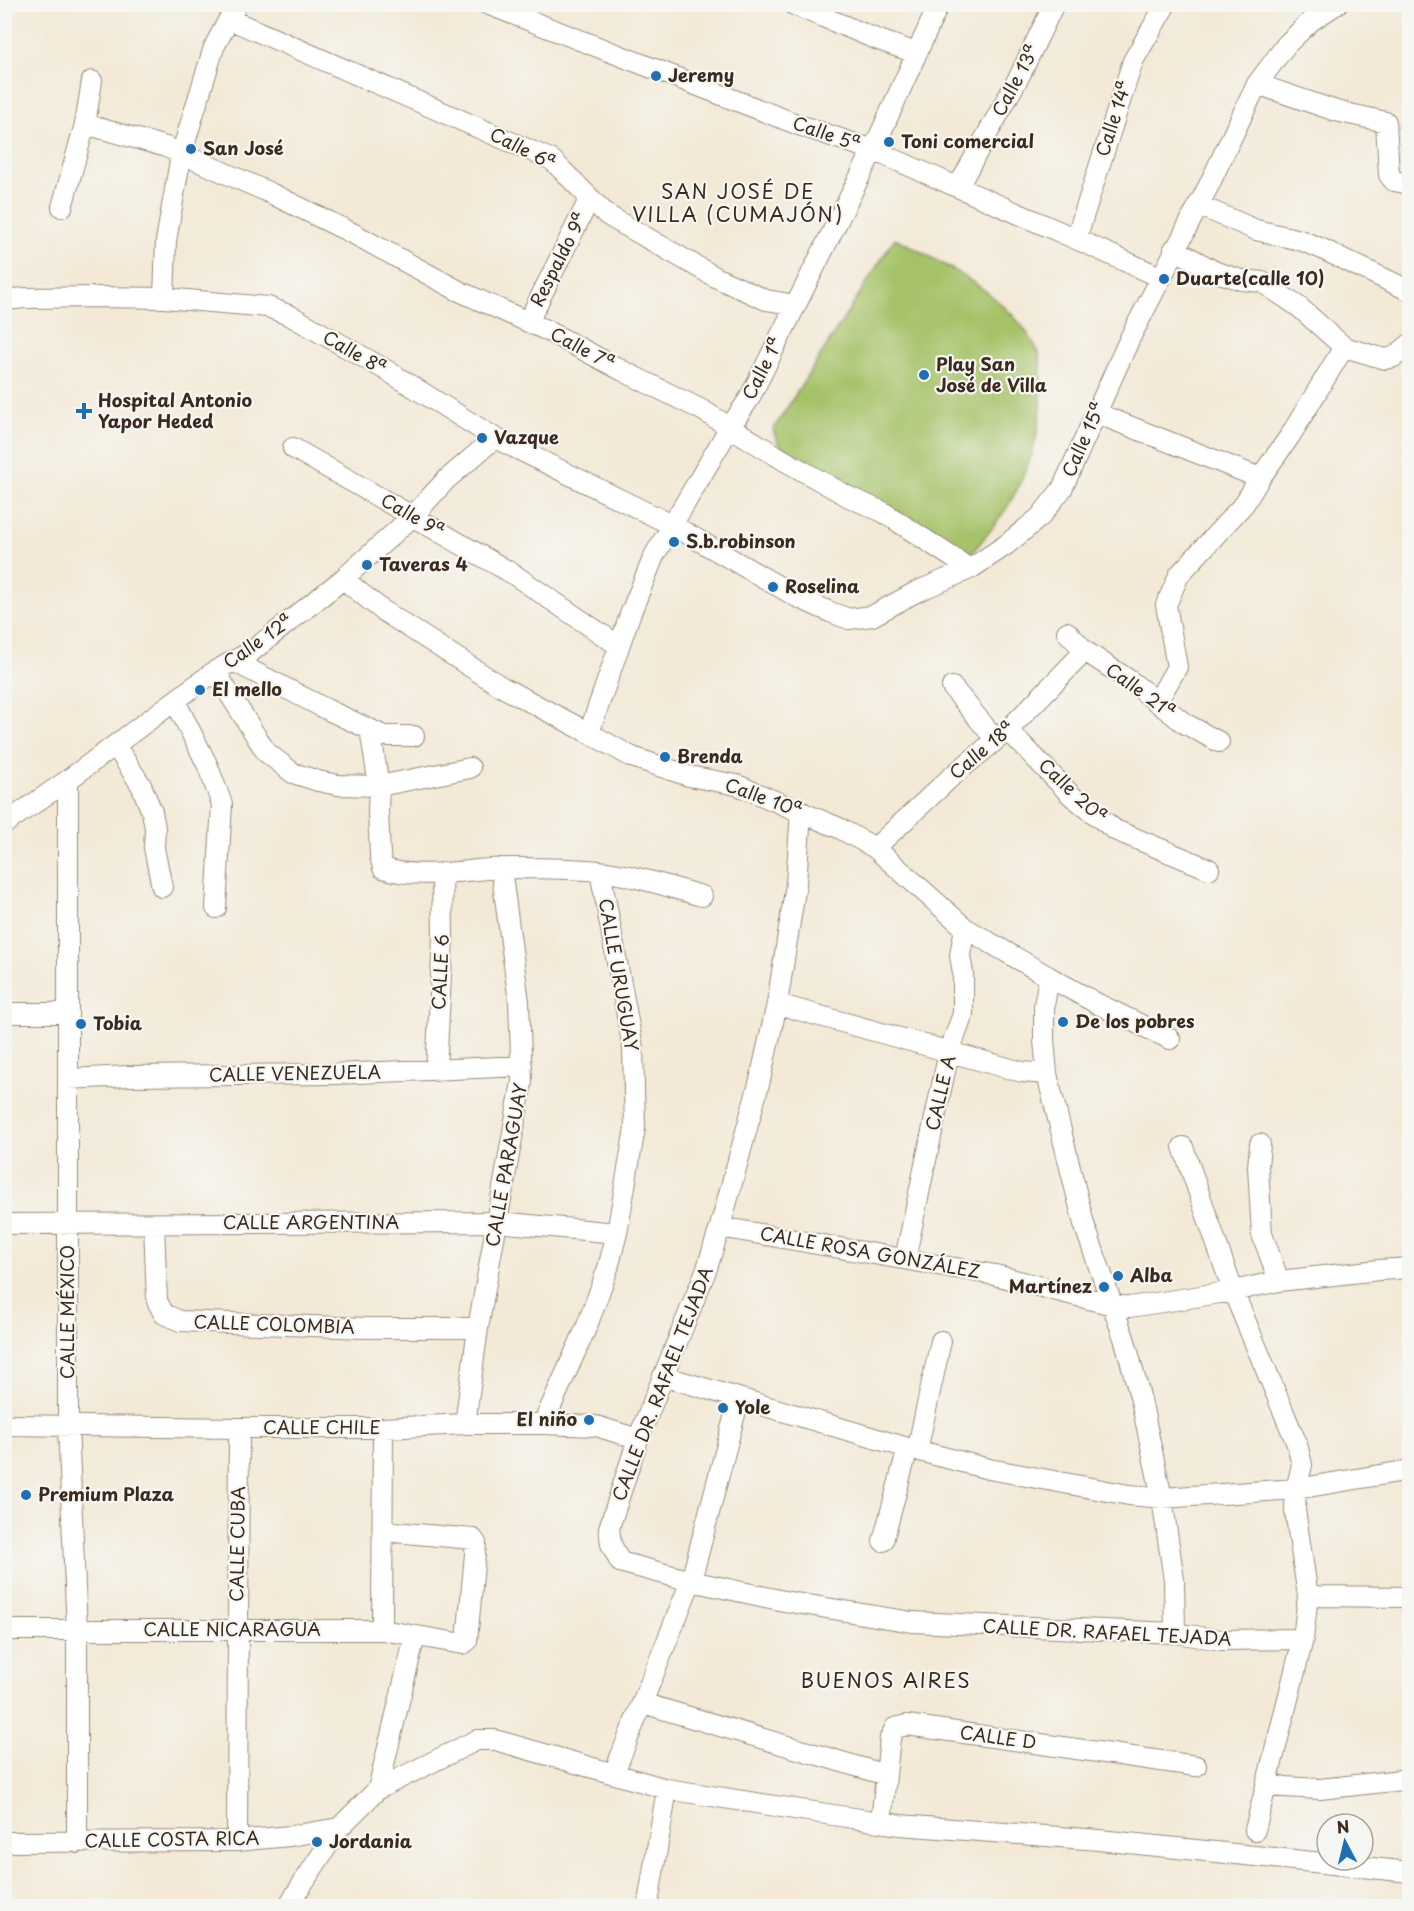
<svg xmlns="http://www.w3.org/2000/svg" width="1414" height="1911" viewBox="0 0 1414 1911" font-family="'Playpen Sans',sans-serif">
	<style>
		.green { fill: #a6c269; stroke: #707644; stroke-width: 1.5 }
		.lines { fill: none; stroke-linecap: round; stroke-linejoin: round }
		.minor-casing { stroke: #978a7a; stroke-width: 22 }
		.minor { stroke: #fff; stroke-width: 20 }
		.poi-dot { fill: #1f6fb2; stroke: #f6f6f2; stroke-width: 2 }
		.labels { text-anchor: middle; stroke-width: 4.5; stroke-linejoin: round; paint-order: stroke }
		.poi-label { font-size: 18px; font-weight: bold; fill: #3b2a1e; stroke: #f6f6f2; text-anchor: start }
		.street-label { font-size: 18px; fill: #3b2a1e; stroke: #f6f6f2 }
		.neighbourhood-label { font-size: 20px; letter-spacing: 1.5px; fill: #3b2a1e; stroke: #f6f6f2 }
	</style>
	<rect width="100%" height="100%" fill="#f6f6f2"/>
	<filter id="ink" filterUnits="userSpaceOnUse"><feTurbulence type="fractalNoise" baseFrequency=".0167" numOctaves="2"/><feDisplacementMap in="SourceGraphic" scale="12" xChannelSelector="R" yChannelSelector="G"/><feConvolveMatrix kernelMatrix="1 2 1 2 8 2 1 2 1" color-interpolation-filters="sRGB"/></filter>
	<filter id="wash" filterUnits="userSpaceOnUse"><feTurbulence type="fractalNoise" baseFrequency=".008" numOctaves="4" result="noise"/><feDisplacementMap in="SourceGraphic" scale="24" xChannelSelector="R" yChannelSelector="G"/><feGaussianBlur stdDeviation="1.35" result="paint"/><feColorMatrix in="noise" values="0 0 0 0 0 0 0 0 0 0 0 0 0 0 0 0 0 1.4 0 .05"/><feComposite in="paint" operator="in"/></filter>
	<g filter="url(#wash)">
		<rect width="100%" height="100%" fill="#f3e9d6"/>
		<path class="green" d="M 895,238 C 947,266 1008,294 1037,349 C 1042,357 1040,371 1041,381 C 1044,421 1032,464 1012,499 C 1001,520 983,539 968,558 L 779,445 L 773,430 Z"/>
	</g>
	<g filter="url(#ink)">
		<g class="lines">
			<g class="minor-casing">
				<path id="minor" d="M 487,4 L 799,125 L 873,150 L 1076,239 L 1160,277
					M 792,4 L 876,39 L 916,53
					M 229,19 L 552,160 L 607,215 L 717,278 L 766,300 L 796,305
					M 1257,84 L 1336,111 L 1386,122 L 1389,175 L 1394,181 L 1410,184
					M 85,124 L 166,147 L 268,192 L 354,234 L 459,291 L 548,331 L 623,371 L 702,410 L 785,461 L 849,497 L 883,512 L 970,569
					M 958,187 L 1020,75 L 1054,4
					M 1198,205 L 1256,230 L 1300,240 L 1320,248 L 1410,291
					M 62,207 L 85,124 L 92,81
					M 1076,239 L 1133,61 L 1166,4
					M 1174,249 L 1216,272 L 1242,280 L 1262,282 L 1299,307 L 1344,347 L 1385,359 L 1394,357 L 1410,344
					M 164,298 L 166,241 L 181,155 L 214,47 L 237,4
					M 4,300 L 26,298 L 96,297 L 164,298 L 268,307 L 291,316 L 386,370 L 495,438 L 672,525 L 797,597 L 830,612 L 849,619 L 872,616 L 916,592 L 970,569 L 1006,545 L 1040,517 L 1062,489 L 1130,338 L 1208,187 L 1257,84 L 1286,45 L 1311,21 L 1337,4
					M 528,322 L 590,198
					M 1096,413 L 1260,478
					M 293,448 L 513,574 L 619,646
					M 343,579 L 382,610 L 502,687 L 589,733 L 632,757 L 689,776 L 737,785 L 839,828 L 875,848 L 965,928 L 1049,977 L 1098,1004 L 1170,1039
					M 1067,632 L 1085,651 L 1129,680 L 1184,723 L 1219,742
					M 233,661 L 326,709 L 384,736 L 414,736
					M 215,671 L 266,752 L 293,773 L 318,781 L 338,785 L 379,786 L 470,768
					M 952,687 L 996,740
					M 175,701 L 207,764 L 222,804 L 216,908
					M 1157,702 L 1177,667 L 1166,605 L 1179,575 L 1244,504 L 1260,478 L 1290,436 L 1344,347
					M 370,729 L 379,786 L 378,811 L 380,856 L 383,868 C 421,881 470,868 511,868 C 540,868 570,868 599,871 C 634,875 669,887 702,896
					M 1008,730 L 1072,796 L 1115,830 L 1209,869
					M 589,733 L 631,612 L 654,556 L 730,427 L 749,399 L 873,150 L 939,4
					M 115,745 L 141,785 L 152,812 L 155,828 L 154,848 L 162,887
					M 68,780 L 68,1426 L 77,1631 L 77,1843
					M 801,811 L 796,884 L 777,1004 L 760,1080 L 720,1227 L 707,1268 L 638,1439 L 609,1528 L 611,1544 L 620,1562 L 691,1581 L 784,1601 L 912,1622 L 1175,1633 L 1221,1640 L 1303,1639
					M 4,824 L 68,780 L 215,671 L 252,651 L 343,579 L 413,516 L 446,480 L 495,438
					M 875,848 L 950,778 L 1008,730 L 1085,651
					M 1049,977 L 1044,1006 L 1044,1040 L 1047,1074 L 1084,1224 L 1125,1341 L 1141,1400 L 1162,1498 L 1174,1580 L 1175,1633
					M 777,1004 L 1022,1072 L 1047,1074
					M 4,1013 L 67,1013
					M 436,1071 L 443,938 L 442,873
					M 68,1079 L 129,1076 L 334,1074 L 522,1066
					M 1260,1144 L 1258,1167 L 1262,1234 L 1279,1281
					M 1183,1147 L 1233,1291 L 1297,1444 L 1302,1465 L 1296,1489 L 1295,1510 L 1308,1596 L 1303,1639 L 1255,1830
					M 4,1224 L 497,1222 L 617,1233
					M 154,1224 L 157,1301 L 164,1314 L 180,1321 L 365,1328 L 478,1328
					M 720,1227 L 995,1275 L 1113,1305 L 1130,1307 L 1233,1291 L 1279,1281 L 1379,1270 L 1410,1268
					M 905,1259 L 949,1052 L 963,1014 L 963,974 L 960,955 L 965,928
					M 663,1376 L 908,1448 L 989,1469 L 1129,1495 L 1162,1498 L 1296,1489 L 1410,1470
					M 465,1424 L 478,1328 L 522,1082 L 519,1002 L 501,868
					M 543,1424 L 587,1326 L 608,1268 L 617,1233 L 635,1128 L 633,1048 L 600,871
					M 4,1425 L 239,1428 L 383,1428 L 465,1424 L 543,1424 L 596,1426 L 638,1439
					M 917,1451 L 941,1341
					M 883,1541 L 908,1448
					M 1308,1596 L 1410,1597
					M 4,1630 L 382,1630 L 463,1644 L 467,1641 L 476,1543 L 473,1539 L 383,1531
					M 382,1630 L 383,1428
					M 642,1703 L 886,1775
					M 614,1773 L 691,1581 L 739,1399
					M 1266,1786 L 1320,1789 L 1410,1779
					M 378,1789 L 477,1740 L 495,1740 L 667,1789 L 833,1815 L 900,1825 L 1099,1840 L 1410,1872
					M 881,1822 L 890,1738 L 895,1728 L 907,1725 L 1196,1766
					M 237,1841 L 239,1428
					M 4,1842 L 237,1841 L 290,1836 L 339,1828
					M 288,1906 L 339,1828 L 378,1789 L 415,1636
					M 649,1906 L 648,1903 L 667,1789"/>
			</g>
			<use href="#minor" class="minor"/>
		</g>
	</g>
	<g class="poi-dot">
		<circle cx="656" cy="76" r="6"/>
		<circle cx="889" cy="142" r="6"/>
		<circle cx="191" cy="149" r="6"/>
		<circle cx="1164" cy="279" r="6"/>
		<circle cx="924" cy="375" r="6"/>
		<path d="M81 402h6v6h6v6h-6v6h-6v-6h-6v-6h6z"/>
		<circle cx="482" cy="438" r="6"/>
		<circle cx="674" cy="542" r="6"/>
		<circle cx="367" cy="565" r="6"/>
		<circle cx="773" cy="587" r="6"/>
		<circle cx="200" cy="690" r="6"/>
		<circle cx="665" cy="757" r="6"/>
		<circle cx="1063" cy="1022" r="6"/>
		<circle cx="81" cy="1024" r="6"/>
		<circle cx="1118" cy="1276" r="6"/>
		<circle cx="1104" cy="1287" r="6"/>
		<circle cx="723" cy="1408" r="6"/>
		<circle cx="589" cy="1420" r="6"/>
		<circle cx="26" cy="1495" r="6"/>
		<circle cx="317" cy="1842" r="6"/>
	</g>
	<g class="labels">
		<g class="poi-label">
			<text x="668" y="82">Jeremy</text>
			<text x="901" y="148">Toni comercial</text>
			<text x="203" y="155">San José</text>
			<text x="1176" y="285">Duarte(calle 10)</text>
			<text x="936" y="371">Play San<tspan x="936" dy="21">José de Villa</tspan></text>
			<text x="98" y="407">Hospital Antonio<tspan x="98" dy="21">Yapor Heded</tspan></text>
			<text x="494" y="444">Vazque</text>
			<text x="686" y="548">S.b.robinson</text>
			<text x="379" y="571">Taveras 4</text>
			<text x="785" y="593">Roselina</text>
			<text x="212" y="696">El mello</text>
			<text x="677" y="763">Brenda</text>
			<text x="1075" y="1028">De los pobres</text>
			<text x="93" y="1030">Tobia</text>
			<text x="1130" y="1282">Alba</text>
			<text x="1092" y="1293" text-anchor="end">Martínez</text>
			<text x="735" y="1414">Yole</text>
			<text x="577" y="1426" text-anchor="end">El niño</text>
			<text x="38" y="1501">Premium Plaza</text>
			<text x="329" y="1848">Jordania</text>
		</g>
		<g class="street-label">
			<text transform="translate(1016 81) rotate(-62)" y="6">Calle 13ª</text>
			<text transform="translate(1114 119) rotate(-72)" y="6">Calle 14ª</text>
			<text transform="translate(826 134) rotate(19)" y="6">Calle 5ª</text>
			<text transform="translate(522 149) rotate(27)" y="6">Calle 6ª</text>
			<text transform="translate(559 260) rotate(-63)" y="6">Respaldo 9ª</text>
			<text transform="translate(582 349) rotate(28)" y="6">Calle 7ª</text>
			<text transform="translate(354 353) rotate(30)" y="6">Calle 8ª</text>
			<text transform="translate(763 369) rotate(-63)" y="6">Calle 1ª</text>
			<text transform="translate(1084 440) rotate(-66)" y="6">Calle 15ª</text>
			<text transform="translate(412 516) rotate(30)" y="6">Calle 9ª</text>
			<text transform="translate(258 642) rotate(-35)" y="6">Calle 12ª</text>
			<text transform="translate(1140 691) rotate(36)" y="6">Calle 21ª</text>
			<text transform="translate(982 751) rotate(-40)" y="6">Calle 18ª</text>
			<text transform="translate(1072 791) rotate(43)" y="6">Calle 20ª</text>
			<text transform="translate(763 798) rotate(20)" y="6">Calle 10ª</text>
			<text transform="translate(441 972) rotate(-87)" y="6">CALLE 6</text>
			<text transform="translate(618 975) rotate(80)" y="6">CALLE URUGUAY</text>
			<text transform="translate(295 1074) rotate(-1)" y="6">CALLE VENEZUELA</text>
			<text transform="translate(941 1093) rotate(-77)" y="6">CALLE A</text>
			<text transform="translate(507 1165) rotate(-80)" y="6">CALLE PARAGUAY</text>
			<text x="311" y="1229">CALLE ARGENTINA</text>
			<text transform="translate(870 1253) rotate(10)" y="6">CALLE ROSA GONZÁLEZ</text>
			<text transform="translate(68 1312) rotate(-90)" y="6">CALLE MÉXICO</text>
			<text transform="translate(274 1325) rotate(2)" y="6">CALLE COLOMBIA</text>
			<text transform="translate(663 1384) rotate(-69)" y="6">CALLE DR. RAFAEL TEJADA</text>
			<text x="322" y="1434">CALLE CHILE</text>
			<text transform="translate(238 1544) rotate(-89)" y="6">CALLE CUBA</text>
			<text x="232" y="1636">CALLE NICARAGUA</text>
			<text transform="translate(1107 1633) rotate(3)" y="6">CALLE DR. RAFAEL TEJADA</text>
			<text transform="translate(998 1738) rotate(8)" y="6">CALLE D</text>
			<text transform="translate(172 1840) rotate(-1)" y="6">CALLE COSTA RICA</text>
		</g>
		<g class="neighbourhood-label">
			<text x="738" y="199">SAN JOSÉ DE<tspan x="738" dy="23">VILLA (CUMAJÓN)</tspan></text>
			<text x="886" y="1688">BUENOS AIRES</text>
		</g>
	</g>
	<rect width="1414" height="1911" fill="none" stroke="#f6f6f2" stroke-width="24"/>
	<g transform="translate(1345 1842) rotate(353)"><circle r="28" fill="#f6f6f2" stroke="#aba49d" stroke-width="1.5"/>
	<path d="M0-4.5L10 22L0 15L-10 22Z" fill="#1f6fb2"/>
	<text y="-9" font-size="16" font-weight="bold" text-anchor="middle" fill="#3b2a1e">N</text>
	</g>
</svg>
